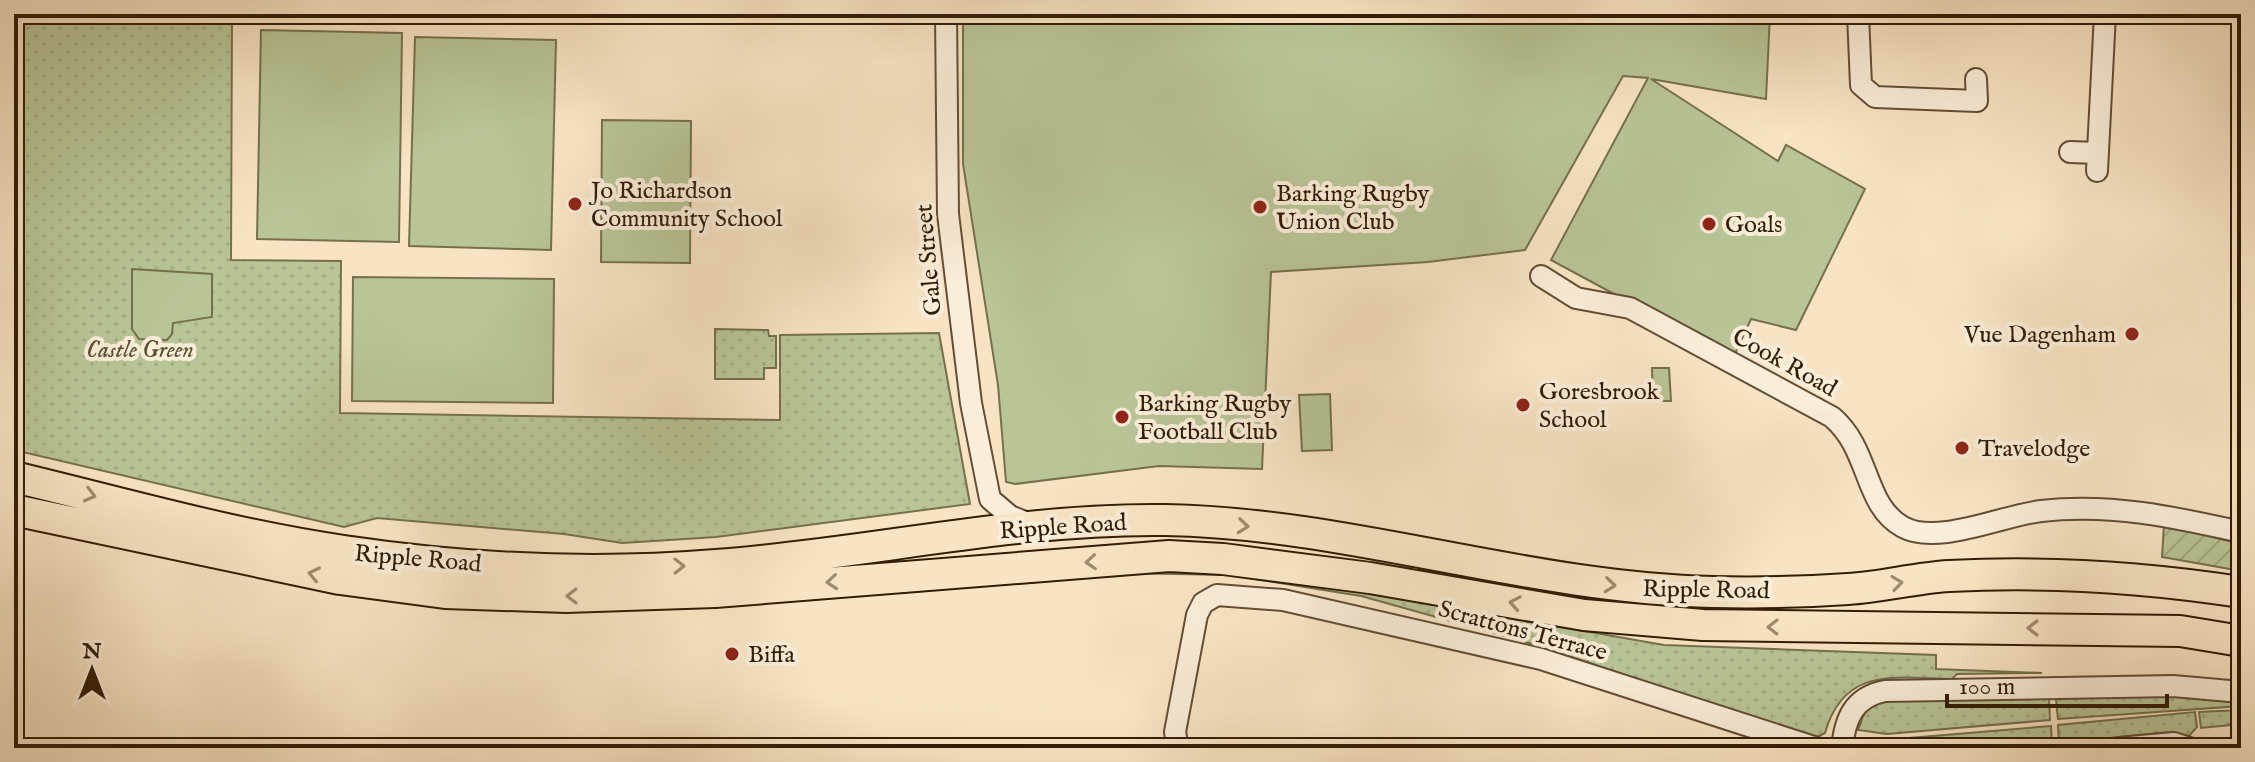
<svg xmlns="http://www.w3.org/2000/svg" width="2255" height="762" viewBox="0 0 2255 762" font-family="'IM FELL English',serif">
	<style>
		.grass { fill: url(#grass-dots); stroke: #76704e; stroke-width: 2 }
		.garden { fill: url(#garden-furrows); stroke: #76704e; stroke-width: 2 }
		.pitch { fill: #b9c597; stroke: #76704e; stroke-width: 2 }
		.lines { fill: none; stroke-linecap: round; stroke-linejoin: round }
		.minor-casing { stroke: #644e35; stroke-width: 24 }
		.highway-casing { stroke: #321c05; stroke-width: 34 }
		.minor { stroke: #faedd9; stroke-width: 20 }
		.highway { stroke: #f8e4c4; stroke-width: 30 }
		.oneway { stroke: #9f8a6e }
		.poi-dot { fill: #8f2418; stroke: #faedd9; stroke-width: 3 }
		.labels { text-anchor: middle; stroke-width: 8; stroke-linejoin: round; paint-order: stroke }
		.poi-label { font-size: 24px; fill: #321c05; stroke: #faedd9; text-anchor: start }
		.street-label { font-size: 24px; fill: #321c05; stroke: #faedd9 }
		.park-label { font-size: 24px; font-style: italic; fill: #5a4f31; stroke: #faedd9 }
	</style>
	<defs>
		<pattern id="grass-dots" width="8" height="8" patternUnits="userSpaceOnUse" patternTransform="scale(2)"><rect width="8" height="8" fill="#b9c597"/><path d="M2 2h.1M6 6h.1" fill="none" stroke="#a0a981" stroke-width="1.8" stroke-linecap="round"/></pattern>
		<pattern id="garden-furrows" width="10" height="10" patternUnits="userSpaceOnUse" patternTransform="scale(2)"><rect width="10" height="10" fill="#b9c597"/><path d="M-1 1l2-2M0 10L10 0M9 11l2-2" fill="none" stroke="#a0a981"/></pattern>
	</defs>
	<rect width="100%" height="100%" fill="#f8e4c4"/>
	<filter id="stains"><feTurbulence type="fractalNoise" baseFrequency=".0025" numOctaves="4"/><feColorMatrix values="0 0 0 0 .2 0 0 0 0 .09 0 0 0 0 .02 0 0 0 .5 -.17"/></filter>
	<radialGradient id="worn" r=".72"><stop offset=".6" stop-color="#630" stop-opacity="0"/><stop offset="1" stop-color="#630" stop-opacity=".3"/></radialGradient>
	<path class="grass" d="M 14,14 L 232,14 L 231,260 L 341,261 L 340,413 L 780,420 L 780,335 L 939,333 L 970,504 L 716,537 L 622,543 L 564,534 L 377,518 L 344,527 L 14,450 Z
		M 715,329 L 768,330 L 769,336 L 776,336 L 776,368 L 764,368 L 764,379 L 715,379 Z
		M 1118,570 L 1242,571 L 1664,645 L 1936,655 L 1936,669 L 2042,673 L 1957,674 L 1952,679 C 1895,678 1844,666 1825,733 L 1815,738 L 1526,642 L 1361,596 L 1230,575 L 1118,573 Z
		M 2187,694 L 2241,700 L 2241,706 L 2058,719 L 2056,699 Z
		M 1884,699 L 2049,699 L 2050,720 L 1887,734 L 1858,730 L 1865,711 Z
		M 2241,710 L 2241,724 L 2201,728 L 2199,712 Z
		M 2195,712 L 2197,727 L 2189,736 L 2169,732 L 2059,743 L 2058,725 Z
		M 2051,726 L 2052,748 L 1885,748 L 1897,739 Z"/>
	<path class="garden" d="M 2164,525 L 2241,544 L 2241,571 L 2162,557 Z"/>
	<path class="pitch" d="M 963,14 L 1770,14 L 1766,99 L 1651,79 L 1778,161 L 1786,145 L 1865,189 L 1796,330 L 1751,319 L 1733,358 L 1551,260 L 1648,78 L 1623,76 L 1525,250 L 1428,262 L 1271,272 L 1262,469 L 1159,466 L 1015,484 L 1006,482 L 998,385 L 963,164 Z
		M 261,30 L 402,33 L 399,242 L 257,239 Z
		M 415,37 L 556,40 L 551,250 L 409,246 Z
		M 602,120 L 691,121 L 690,263 L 601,262 Z
		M 132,269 L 212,274 L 212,317 L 173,323 L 172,334 L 167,340 L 139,339 L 132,329 Z
		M 353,277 L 554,279 L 553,403 L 352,401 Z
		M 1652,368 L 1669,368 L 1671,401 L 1653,401 Z
		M 1330,394 L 1332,450 L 1302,451 L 1299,395 Z"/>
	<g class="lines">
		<g class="minor-casing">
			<path id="minor" d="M 946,14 L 948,214 L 971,403 L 990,499 L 1010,516 L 1030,524
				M 1858,14 L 1861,85 L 1875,97 L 1977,101 L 1976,79
				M 2070,152 L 2097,153
				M 2097,171 L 2105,14
				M 1541,276 L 1576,298 L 1630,308 L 1832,417 C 1871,450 1863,505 1903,527 C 1937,546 2004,515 2041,511 C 2110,503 2174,517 2241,532
				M 1178,748 L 1175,732 L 1197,615 L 1203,603 L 1217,595 L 1283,600 L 1541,659 L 1817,748
				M 1842,748 C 1845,718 1854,697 1885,691 L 2173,686 L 2241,692
				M 2119,748 L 2174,743 L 2189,748"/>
		</g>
		<g class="highway-casing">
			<path id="highway" d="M 14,477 C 123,503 233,535 344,551 C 466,569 594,575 716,565 C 866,554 1014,518 1165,520 C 1350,523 1528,588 1713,592 C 1757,593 1803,592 1848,589 C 1882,587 1915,578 1949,576 C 2047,571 2143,577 2241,592
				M 14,510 L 340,579 L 445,593 L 566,597 L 715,592 L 1169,556 L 1223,559 L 1370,578 L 1584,615 L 1703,625 L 2180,631 L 2241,641"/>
		</g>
		<use href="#minor" class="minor"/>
		<use href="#highway" class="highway"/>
	</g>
	<defs><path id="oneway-chevron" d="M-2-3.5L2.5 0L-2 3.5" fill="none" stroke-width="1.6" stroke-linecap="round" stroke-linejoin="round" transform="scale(2)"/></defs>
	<g class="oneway">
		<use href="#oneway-chevron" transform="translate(90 495) rotate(14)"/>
		<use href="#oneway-chevron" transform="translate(1243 526) rotate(6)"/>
		<use href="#oneway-chevron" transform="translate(1091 562) rotate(176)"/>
		<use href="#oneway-chevron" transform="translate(679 566) rotate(-1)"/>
		<use href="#oneway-chevron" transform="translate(314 574) rotate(-168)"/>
		<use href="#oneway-chevron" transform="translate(832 582) rotate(175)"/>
		<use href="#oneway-chevron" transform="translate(1897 583) rotate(-8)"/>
		<use href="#oneway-chevron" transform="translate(1610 585) rotate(6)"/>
		<use href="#oneway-chevron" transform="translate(572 596) rotate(179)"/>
		<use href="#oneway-chevron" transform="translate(1515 603) rotate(-170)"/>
		<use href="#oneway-chevron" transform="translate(1773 627) rotate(-179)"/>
		<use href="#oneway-chevron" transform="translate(2033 628) rotate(-180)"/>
	</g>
	<g class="poi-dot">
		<circle cx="575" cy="204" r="8"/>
		<circle cx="1260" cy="207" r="8"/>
		<circle cx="1709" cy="224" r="8"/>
		<circle cx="2132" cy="334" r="8"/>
		<circle cx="1523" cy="405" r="8"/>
		<circle cx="1122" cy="417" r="8"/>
		<circle cx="1962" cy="448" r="8"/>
		<circle cx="732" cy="654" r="8"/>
	</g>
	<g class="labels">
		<g class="poi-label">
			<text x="591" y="198">Jo Richardson<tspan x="591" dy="28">Community School</tspan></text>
			<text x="1276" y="201">Barking Rugby<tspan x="1276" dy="28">Union Club</tspan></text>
			<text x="1725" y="232">Goals</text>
			<text x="2116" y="342" text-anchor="end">Vue Dagenham</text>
			<text x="1539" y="399">Goresbrook<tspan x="1539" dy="28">School</tspan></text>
			<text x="1138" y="411">Barking Rugby<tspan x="1138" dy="28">Football Club</tspan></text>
			<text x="1978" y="456">Travelodge</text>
			<text x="748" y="662">Biffa</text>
		</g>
		<g class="street-label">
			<text transform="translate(928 260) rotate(-95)" y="8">Gale Street</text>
			<text transform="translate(1785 362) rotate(29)" y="8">Cook Road</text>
			<text transform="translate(1063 526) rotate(-4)" y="8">Ripple Road</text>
			<text transform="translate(418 558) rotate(5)" y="8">Ripple Road</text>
			<text transform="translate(1706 589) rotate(1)" y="8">Ripple Road</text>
			<text transform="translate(1523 630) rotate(15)" y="8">Scrattons Terrace</text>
		</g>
		<g class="park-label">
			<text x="140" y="357">Castle Green</text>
		</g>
	</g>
	<rect width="2255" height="762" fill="none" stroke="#f8e4c4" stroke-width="48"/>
	<rect x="16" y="16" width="2223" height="730" fill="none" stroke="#321c05" stroke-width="4"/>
	<rect x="24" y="24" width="2207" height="714" fill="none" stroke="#321c05" stroke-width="2"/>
	<g transform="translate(92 670)" stroke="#faedd9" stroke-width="6" paint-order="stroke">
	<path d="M0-6L14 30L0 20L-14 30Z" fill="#321c05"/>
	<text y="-12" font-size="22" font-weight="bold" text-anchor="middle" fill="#321c05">N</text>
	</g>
	<path d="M1947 694v12h220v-12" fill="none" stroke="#321c05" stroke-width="4"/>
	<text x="1959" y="694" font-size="24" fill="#321c05" stroke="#faedd9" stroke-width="6" paint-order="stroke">100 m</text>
	<rect width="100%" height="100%" filter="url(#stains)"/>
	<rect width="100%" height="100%" fill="url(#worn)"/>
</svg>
